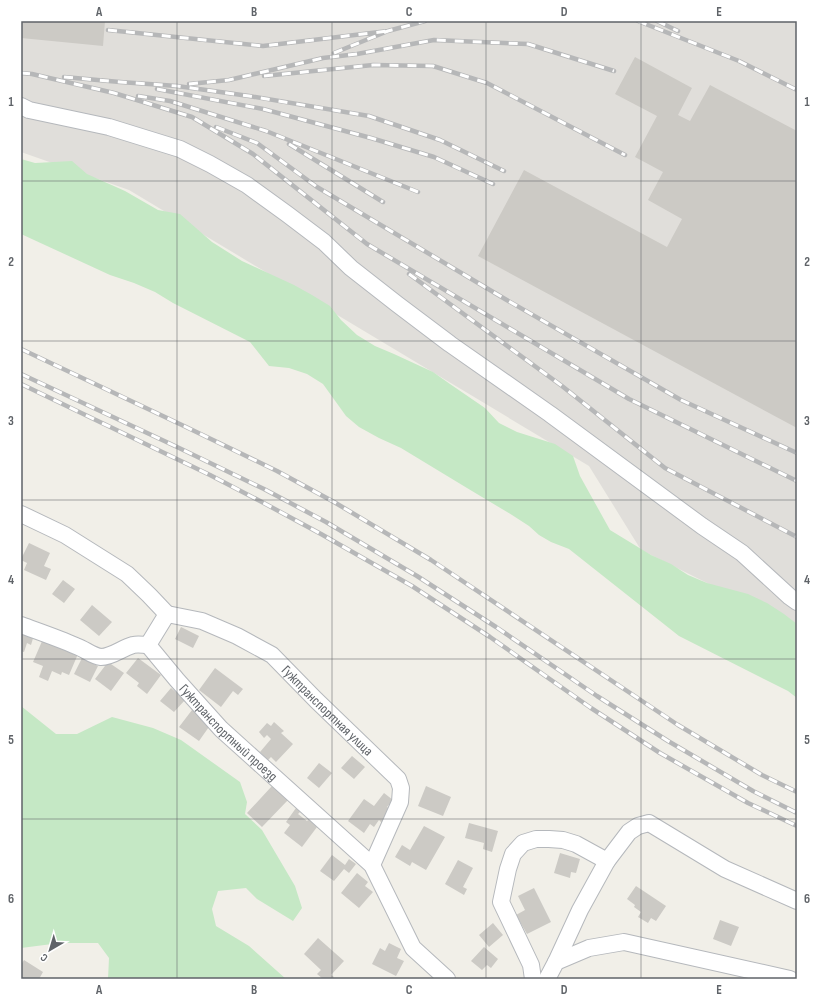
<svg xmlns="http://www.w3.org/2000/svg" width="818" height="1000" viewBox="0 0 818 1000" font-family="'Sofia Sans Condensed',sans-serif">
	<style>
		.industrial { fill: #e0deda }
		.green { fill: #c5e8c5 }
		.building { fill: #cccac5 }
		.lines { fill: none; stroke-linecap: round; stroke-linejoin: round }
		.minor-casing { stroke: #b5b8bc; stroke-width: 18 }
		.minor { stroke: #fff; stroke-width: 16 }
		.rail-casing { stroke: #b6b7b8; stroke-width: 4.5 }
		.rail { stroke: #fff; stroke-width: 3; stroke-dasharray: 9; stroke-linecap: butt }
		.grid { fill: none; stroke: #5f6368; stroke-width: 1; stroke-opacity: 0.55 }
		.labels { text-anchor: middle; stroke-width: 3; stroke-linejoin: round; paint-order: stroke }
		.street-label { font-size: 14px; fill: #5f6368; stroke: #fff }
		.neatline { fill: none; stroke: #5f6368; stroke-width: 1.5 }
		.grid-label { font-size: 13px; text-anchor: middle; font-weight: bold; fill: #5f6368 }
	</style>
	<rect width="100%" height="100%" fill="#f1efe8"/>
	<path class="industrial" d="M 21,21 L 797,21 L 797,628 L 641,550 L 589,466 L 129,190 L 21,152 Z"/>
	<path class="green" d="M 21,159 L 35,163 L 72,161 L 87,174 L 125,191 L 158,210 L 180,214 L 212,242 L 242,261 L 294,285 L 312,295 L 330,306 L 341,320 L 357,335 L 375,346 L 394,354 L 433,372 L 450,384 L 485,408 L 499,423 L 517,432 L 555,444 L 573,456 L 580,476 L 610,530 L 651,555 L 671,564 L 688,575 L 707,583 L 748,594 L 767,603 L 784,614 L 797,624 L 797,698 L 788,691 L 679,636 L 569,549 L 551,542 L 539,535 L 529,526 L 512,515 L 467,488 L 401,448 L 379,438 L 359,427 L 346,416 L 323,384 L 307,374 L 289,368 L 269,366 L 250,342 L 173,303 L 155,292 L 134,283 L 110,275 L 21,234 Z
		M 21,706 L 56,734 L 77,734 L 112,717 L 153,728 L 181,740 L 240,782 L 247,802 L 245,814 L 262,830 L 295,886 L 302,908 L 293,921 L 257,899 L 246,888 L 218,891 L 212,909 L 216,926 L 249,946 L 286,979 L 108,979 L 109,958 L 98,943 L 60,943 L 21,948 Z"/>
	<path class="building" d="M 21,21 L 105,21 L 103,46 L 21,38 Z
		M 635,57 L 692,88 L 678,115 L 690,121 L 710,85 L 797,131 L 797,428 L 478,256 L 524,170 L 667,247 L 682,219 L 648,200 L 663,172 L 635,157 L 657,116 L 615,94 Z
		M 29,543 L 50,553 L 44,566 L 51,569 L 46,580 L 24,570 L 27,563 L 21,560 L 21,559 Z
		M 63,580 L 75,589 L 64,603 L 52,594 Z
		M 92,605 L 112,622 L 99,636 L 80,620 Z
		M 181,627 L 199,636 L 193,648 L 175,639 Z
		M 21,631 L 34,635 L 31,645 L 27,643 L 24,652 L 21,651 Z
		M 43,639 L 78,654 L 69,675 L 62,672 L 61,675 L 52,671 L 48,681 L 39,677 L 43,666 L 33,662 Z
		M 82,658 L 98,666 L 90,682 L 74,674 Z
		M 138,658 L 161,675 L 147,694 L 137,686 L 139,683 L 126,673 Z
		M 108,662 L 124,673 L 111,691 L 95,679 Z
		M 215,668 L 243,689 L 238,695 L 233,691 L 221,707 L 199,690 Z
		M 171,688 L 185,700 L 174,712 L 160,701 Z
		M 192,710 L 211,724 L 199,741 L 179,727 Z
		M 274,722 L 284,731 L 281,733 L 293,744 L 276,762 L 271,757 L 268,760 L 260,752 L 271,739 L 267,735 L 264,738 L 259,732 L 267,723 L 271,726 Z
		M 352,756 L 365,767 L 354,779 L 341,768 Z
		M 319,763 L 332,773 L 319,788 L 307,778 Z
		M 272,786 L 288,800 L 262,827 L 247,813 Z
		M 426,786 L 451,797 L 443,816 L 418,806 Z
		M 384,793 L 393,800 L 387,807 L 391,810 L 382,823 L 379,820 L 374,827 L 370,824 L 364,833 L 348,821 L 364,799 L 374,806 Z
		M 296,808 L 300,812 L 298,814 L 307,821 L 310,818 L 316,822 L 314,824 L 317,827 L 302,847 L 284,833 L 290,825 L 286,822 Z
		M 469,823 L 498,831 L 492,852 L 483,849 L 484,843 L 465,838 Z
		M 424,826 L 445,837 L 426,870 L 412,862 L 410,866 L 395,857 L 402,845 L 410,850 Z
		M 560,853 L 580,859 L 576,873 L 571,872 L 570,878 L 554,873 Z
		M 332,855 L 345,865 L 349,859 L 356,864 L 349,873 L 344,869 L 334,881 L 320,871 Z
		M 458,860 L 473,868 L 463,887 L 467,889 L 464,895 L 445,884 Z
		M 357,873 L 368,882 L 365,886 L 373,892 L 359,908 L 341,893 Z
		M 636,886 L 666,906 L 656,921 L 651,918 L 648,923 L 638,917 L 641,912 L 634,907 L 635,905 L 627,899 Z
		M 534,888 L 551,922 L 527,934 L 516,915 L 525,910 L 518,896 Z
		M 720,920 L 739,927 L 731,946 L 713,939 Z
		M 493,923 L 503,935 L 489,947 L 479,935 Z
		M 318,938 L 344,961 L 331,975 L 334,977 L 332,979 L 323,979 L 317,974 L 321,970 L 304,954 Z
		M 389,943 L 401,949 L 397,958 L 404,961 L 396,976 L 372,964 L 380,948 L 385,951 Z
		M 484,947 L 498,959 L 491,968 L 487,965 L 482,970 L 471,961 Z
		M 24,960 L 43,972 L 39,979 L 21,979 L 21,965 Z"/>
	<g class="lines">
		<g class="minor-casing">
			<g id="minor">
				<path d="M 21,106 L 29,110 L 109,127 L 180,149 L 210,164 L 247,185 L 287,214 L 324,242 L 351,268 L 397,304 L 450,344 L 550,414 L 702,526 L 742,553 L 790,597 L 797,602"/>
				<path id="s1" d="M 21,514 L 65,535 L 127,574 L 149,595 L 167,614 L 148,645 L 177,680 L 221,729 L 372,865 L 413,948 L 447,979"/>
				<path id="s2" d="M 167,614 L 202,621 L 237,636 L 272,655 L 316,700 L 398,779 L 401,788 L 400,802 L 372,865"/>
				<path d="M 21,625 C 40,632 58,638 76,646 C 85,649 92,656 101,657 C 112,657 122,648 133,645 C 138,644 143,645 148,645"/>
				<path d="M 607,861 L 629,832 L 638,826 L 649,823 L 725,869 L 797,901"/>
				<path d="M 533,979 L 531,965 L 501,902 L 508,869 L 513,854 L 523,843 L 536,839 L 549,839 L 563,840 L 576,844 L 607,861 L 580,910 L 556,962"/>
				<path d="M 547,979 L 556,962 L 589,948 L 624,942 L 790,979"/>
			</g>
		</g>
		<use href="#minor" class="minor"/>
		<g class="rail-casing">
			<path id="rail" d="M 638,21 L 739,61 L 797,90
				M 657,21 L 678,31
				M 108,30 L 263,46 L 388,31
				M 334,53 L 388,31 L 425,21
				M 21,73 L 32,74 L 114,93 L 192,117 L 253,154 L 367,244 L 629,399 L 797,481
				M 264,76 L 373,65 L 433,66 L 487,83 L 625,155
				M 64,77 L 120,82 L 177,86 L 249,96 L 369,116 L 440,140 L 504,171
				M 189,84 L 229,80 L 323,58 L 357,54 L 434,40 L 528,44 L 614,71
				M 157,89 L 263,109 L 371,138 L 434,157 L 493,184
				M 138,96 L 170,101 L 266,131 L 418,192
				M 216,127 L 257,143 L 317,187 L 505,299 L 681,400 L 797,453
				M 289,144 L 383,202
				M 409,274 L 562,386 L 665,468 L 797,537
				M 21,349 L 184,426 L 277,471 L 334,502 L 431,560 L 678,725 L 762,775 L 797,792
				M 21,374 L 175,446 L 264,489 L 326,522 L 417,576 L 496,627 L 597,696 L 668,741 L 753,791 L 797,813
				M 21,384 L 210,475 L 260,501 L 321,534 L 412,586 L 490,637 L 591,708 L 660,753 L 748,803 L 797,826"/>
		</g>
		<use href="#rail" class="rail"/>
	</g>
	<path class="grid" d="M 177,21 L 177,979M 332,21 L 332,979M 486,21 L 486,979M 641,21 L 641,979M 21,181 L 797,181M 21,341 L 797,341M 21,500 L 797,500M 21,659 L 797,659M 21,819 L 797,819"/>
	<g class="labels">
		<g class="street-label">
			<text dy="5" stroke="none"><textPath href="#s2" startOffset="192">Гужтранспортная улица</textPath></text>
			<text dy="5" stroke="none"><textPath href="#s1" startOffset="334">Гужтранспортный проезд</textPath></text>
		</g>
	</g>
	<rect width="818" height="1000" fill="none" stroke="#ffffff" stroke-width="44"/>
	<g transform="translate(50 950) rotate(218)" stroke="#ffffff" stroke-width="3" paint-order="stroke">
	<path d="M0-3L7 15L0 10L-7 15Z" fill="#5f6368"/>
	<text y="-6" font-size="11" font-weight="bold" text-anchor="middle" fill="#5f6368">С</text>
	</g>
	<rect x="22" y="22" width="774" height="956" class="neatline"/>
	<g class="grid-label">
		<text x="99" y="16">A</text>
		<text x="254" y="16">B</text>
		<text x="409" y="16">C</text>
		<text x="564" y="16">D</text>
		<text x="719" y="16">E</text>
		<text x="11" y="106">1</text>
		<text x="807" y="106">1</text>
		<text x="11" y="266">2</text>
		<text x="807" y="266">2</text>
		<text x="11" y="425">3</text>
		<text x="807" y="425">3</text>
		<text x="11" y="584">4</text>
		<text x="807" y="584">4</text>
		<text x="11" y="744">5</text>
		<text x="807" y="744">5</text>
		<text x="11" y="903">6</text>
		<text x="807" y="903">6</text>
		<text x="99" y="994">A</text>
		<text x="254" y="994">B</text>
		<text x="409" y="994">C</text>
		<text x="564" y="994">D</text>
		<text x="719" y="994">E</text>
	</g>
</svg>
